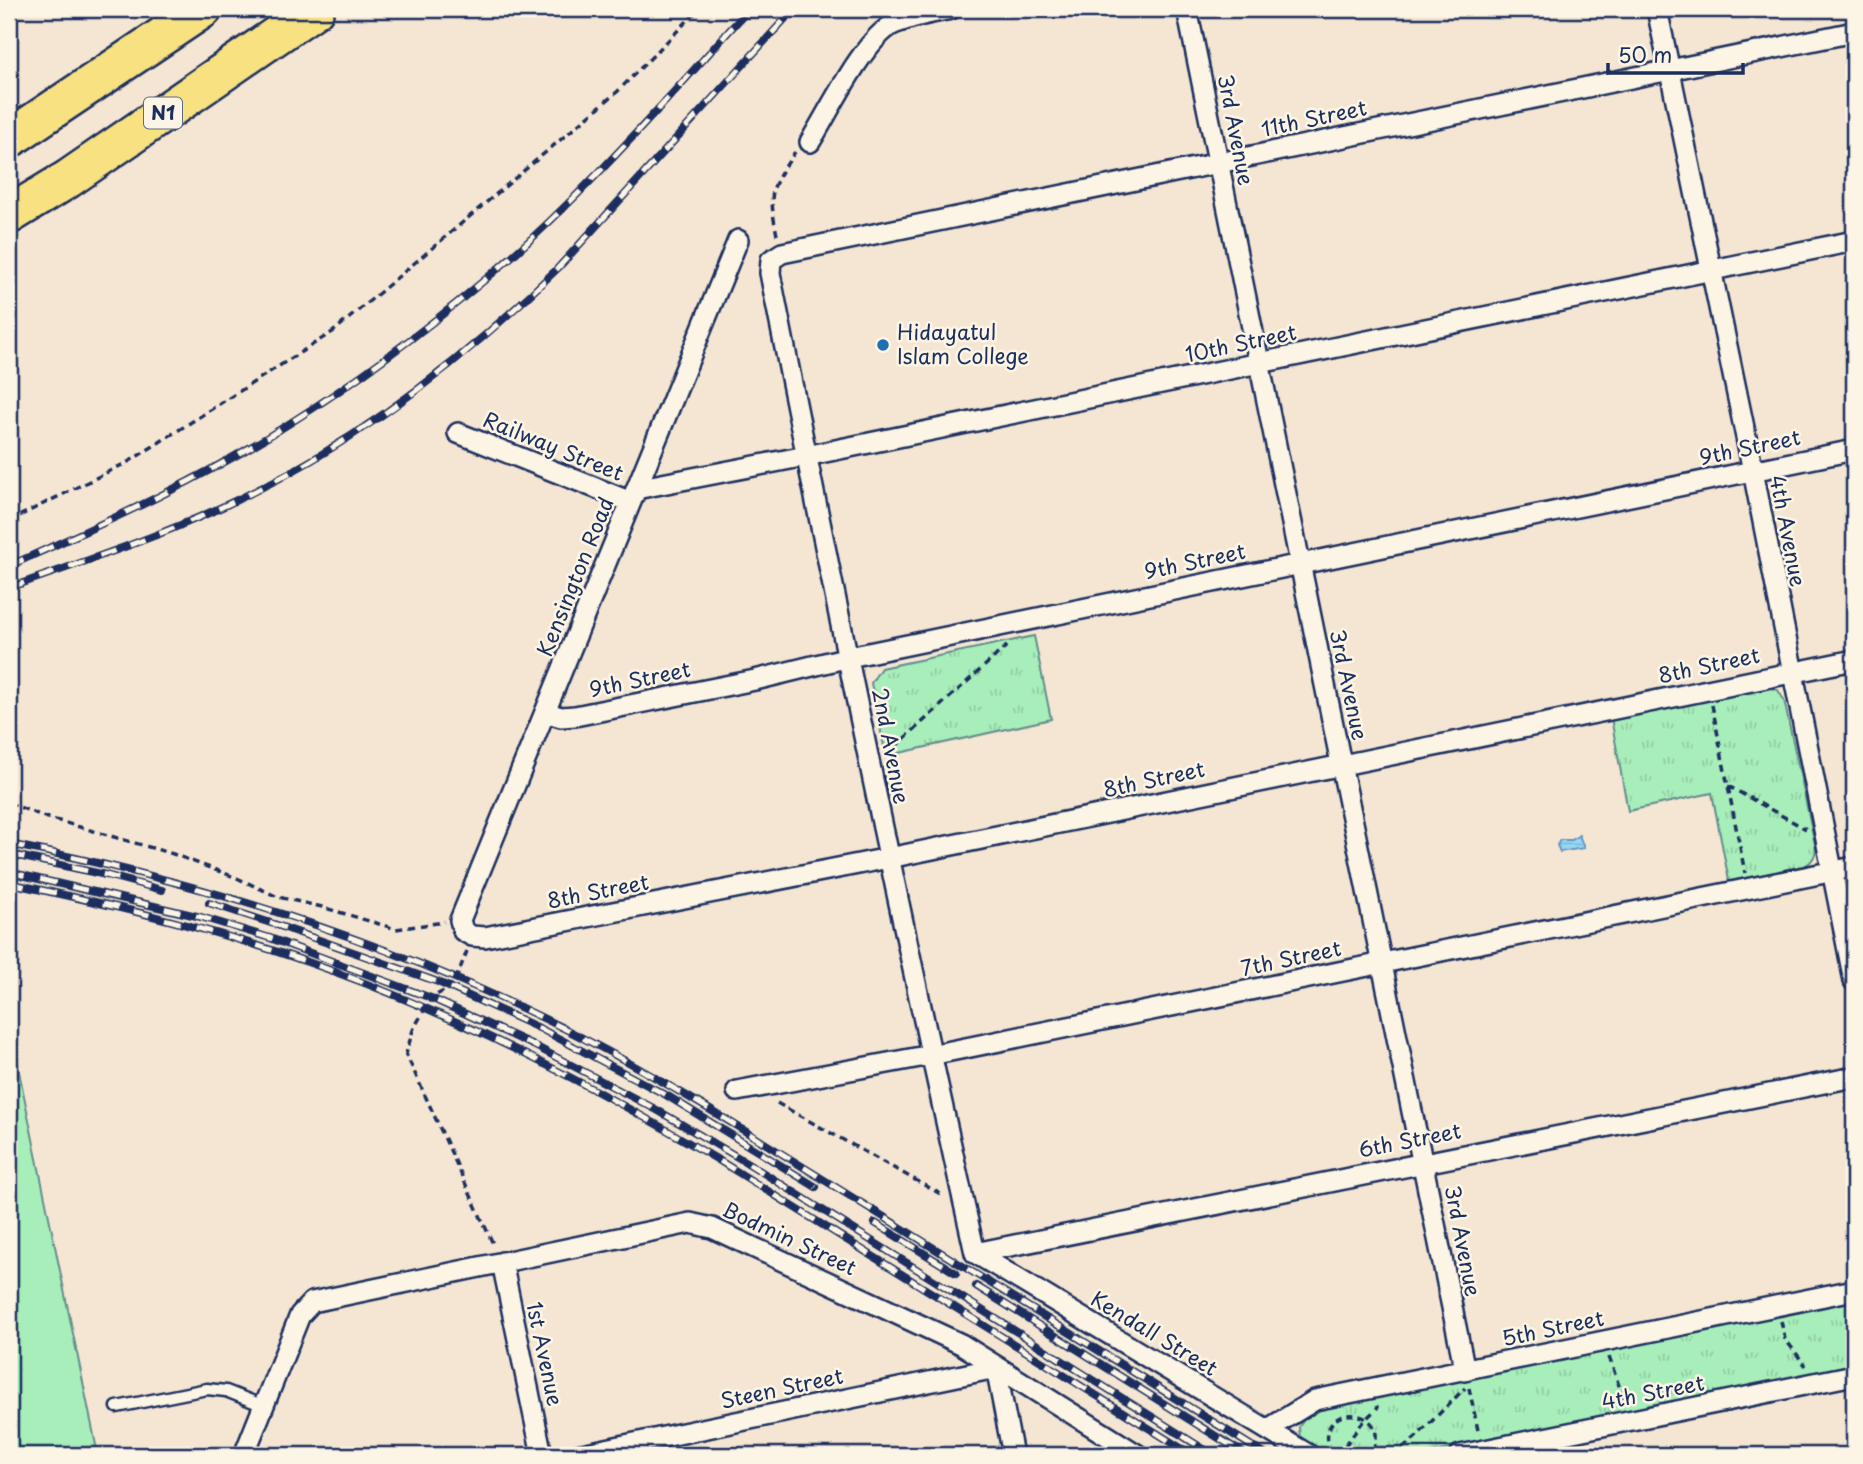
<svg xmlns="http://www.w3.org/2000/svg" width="1863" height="1464" viewBox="0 0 1863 1464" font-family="'Playpen Sans',sans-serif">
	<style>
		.green { fill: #a8eeba; stroke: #628e8c; stroke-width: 2 }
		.park { fill: url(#park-tufts); stroke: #628e8c; stroke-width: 2 }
		.water { fill: url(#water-rules); stroke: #6594ba; stroke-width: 2 }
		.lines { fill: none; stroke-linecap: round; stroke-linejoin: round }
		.lane-casing { stroke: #1b2f5e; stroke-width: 15 }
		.street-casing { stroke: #1b2f5e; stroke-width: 24 }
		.highway-casing { stroke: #1b2f5e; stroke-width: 42 }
		.path { stroke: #1b2f5e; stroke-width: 3.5; stroke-dasharray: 7 5; stroke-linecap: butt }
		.lane { stroke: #fcf5e5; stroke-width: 10 }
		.street { stroke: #fcf5e5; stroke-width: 19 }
		.highway { stroke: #f8e181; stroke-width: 37 }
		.rail-casing { stroke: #1b2f5e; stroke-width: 8 }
		.rail { stroke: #fcf5e5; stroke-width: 5; stroke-dasharray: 16; stroke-linecap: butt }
		.path-bridge { stroke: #1b2f5e; stroke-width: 3.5; stroke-dasharray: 7 5; stroke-linecap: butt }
		.poi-dot { fill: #1f6fb2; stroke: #fcf5e5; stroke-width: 2.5 }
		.labels { text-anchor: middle; stroke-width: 5; stroke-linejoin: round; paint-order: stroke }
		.shield { fill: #fcf5e5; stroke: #5e6a86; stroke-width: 2 }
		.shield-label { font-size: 19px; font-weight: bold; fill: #1b2f5e }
		.street-label { font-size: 21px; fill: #1b2f5e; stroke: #fcf5e5 }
		.poi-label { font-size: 21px; fill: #1b2f5e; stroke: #fcf5e5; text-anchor: start }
	</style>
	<defs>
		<pattern id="park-tufts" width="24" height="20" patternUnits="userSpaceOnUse" patternTransform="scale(1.75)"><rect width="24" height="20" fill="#a8eeba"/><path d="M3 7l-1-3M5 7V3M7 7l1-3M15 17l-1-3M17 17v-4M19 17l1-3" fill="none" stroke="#90cca2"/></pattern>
		<pattern id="water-rules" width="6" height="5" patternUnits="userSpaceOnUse" patternTransform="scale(1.75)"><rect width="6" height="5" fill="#96d7f8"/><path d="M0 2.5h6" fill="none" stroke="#81b9d7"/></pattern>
	</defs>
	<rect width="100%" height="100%" fill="#f5e6d3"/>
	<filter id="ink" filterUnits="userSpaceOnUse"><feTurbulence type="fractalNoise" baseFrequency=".0143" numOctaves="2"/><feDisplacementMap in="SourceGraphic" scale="14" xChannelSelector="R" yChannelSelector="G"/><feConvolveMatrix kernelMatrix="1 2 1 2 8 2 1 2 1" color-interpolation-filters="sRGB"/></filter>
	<g filter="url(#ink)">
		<path class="green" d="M 9,1023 L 98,1455 L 9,1455 Z"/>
		<path class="park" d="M 1034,636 L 1051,719 L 886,756 L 871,683 L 881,668 Z
			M 1769,687 L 1778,690 L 1784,700 L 1816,849 C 1815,858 1811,863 1802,867 L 1729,881 L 1712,793 L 1628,811 L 1611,718 Z
			M 1854,1298 L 1854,1369 L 1420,1455 L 1320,1455 L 1300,1441 L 1299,1427 L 1305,1418 L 1317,1410 L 1334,1405 Z"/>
		<path class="water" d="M 1579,835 L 1584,848 L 1560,852 L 1557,845 L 1560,840 L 1572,840 Z"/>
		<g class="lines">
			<g class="lane-casing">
				<path id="lane" d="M 117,1407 L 207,1389 L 226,1391 L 264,1406"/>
			</g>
			<g class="street-casing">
				<path id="street" d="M 1187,9 L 1465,1371
					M 1657,9 L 1753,471 L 1854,981
					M 810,142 C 829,112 864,38 894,24 C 912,16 932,13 951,9
					M 738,240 L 460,920 L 463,931 L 472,936 L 485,937 L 889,858 L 1854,660
					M 458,433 L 631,502
					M 636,489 L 806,456 L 1854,241
					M 545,712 L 561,717 L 575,716 L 755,680 L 849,657 L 1854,450
					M 737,1091 L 931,1055 L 1854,867
					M 975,1253 C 902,927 835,600 770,273 L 771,260 L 782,253 L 1854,32
					M 975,1253 L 1854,1077
					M 975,1253 L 1309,1455
					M 502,1262 L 542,1455
					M 1268,1429 L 1315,1400 L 1854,1290
					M 244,1455 L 300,1315 L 312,1302 L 690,1223 L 712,1228 L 961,1344 L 1138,1455
					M 577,1455 L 996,1368 L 1013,1455
					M 1460,1455 L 1854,1375"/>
			</g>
			<g class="highway-casing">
				<path id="highway" d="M 9,139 L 203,9
					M 9,215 L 68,179 L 315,9"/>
			</g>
			<path class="path" d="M 777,235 C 768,190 770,189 795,152
				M 9,521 L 130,461 L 334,331 L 617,92 L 699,9
				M 1712,705 L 1745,873
				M 886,755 L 1010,643
				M 1728,786 L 1806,829
				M 9,803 L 45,817 L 173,854 L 237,878 L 278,897 L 322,907 L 396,929 L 444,922
				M 467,951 L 456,979 L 449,988 L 431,998 L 413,1030 L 406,1054 L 494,1246
				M 777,1103 L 944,1196
				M 1781,1321 L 1785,1339 L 1806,1366
				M 1609,1357 L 1625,1403
				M 1469,1388 L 1479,1435
				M 1331,1452 L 1335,1455
				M 1338,1455 L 1362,1423 L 1379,1406
				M 1393,1455 L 1415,1438 L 1465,1388"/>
			<use href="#lane" class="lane"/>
			<use href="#street" class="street"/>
			<use href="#highway" class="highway"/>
			<g class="rail-casing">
				<path id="rail" d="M 9,566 C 104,523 199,481 287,425 C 357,381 424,331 487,278 C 583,197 665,101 749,9
					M 9,588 C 80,563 153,539 222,507 C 349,449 459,365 558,268 L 794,9
					M 9,844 C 193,880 376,937 545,1019 C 656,1073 759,1140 863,1204 C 998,1288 1132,1371 1266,1455
					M 9,854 L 106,875 L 162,890
					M 9,872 L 201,917 L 270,938 L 431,998 L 533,1045 L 657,1110 L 746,1162 L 1213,1455
					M 9,883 C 118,906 226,932 330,970 C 467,1020 595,1087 720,1161 L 1192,1455
					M 209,903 L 274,924 L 438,982 L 539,1028 L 666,1095 L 816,1187
					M 875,1223 L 956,1273
					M 976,1286 L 1246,1455"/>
			</g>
			<use href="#rail" class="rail"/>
			<path class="path-bridge" d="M 1331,1452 C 1309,1399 1400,1405 1370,1455"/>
		</g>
	</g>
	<circle class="poi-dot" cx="883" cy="345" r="7"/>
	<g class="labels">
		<rect class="shield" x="144" y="97.5" width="38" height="31" rx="5"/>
		<g class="shield-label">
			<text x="163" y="120">N1</text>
		</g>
		<g class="street-label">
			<text transform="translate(1314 119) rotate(-12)" y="7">11th Street</text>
			<text transform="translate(1235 130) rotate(79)" y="7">3rd Avenue</text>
			<text transform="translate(1241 344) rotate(-12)" y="7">10th Street</text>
			<text transform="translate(553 447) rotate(22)" y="7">Railway Street</text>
			<text transform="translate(1750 448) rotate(-12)" y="7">9th Street</text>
			<text transform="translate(1787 531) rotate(79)" y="7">4th Avenue</text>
			<text transform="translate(1195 562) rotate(-12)" y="7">9th Street</text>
			<text transform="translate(576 577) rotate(-68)" y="7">Kensington Road</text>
			<text transform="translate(1709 666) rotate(-12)" y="7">8th Street</text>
			<text transform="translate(640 680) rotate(-12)" y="7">9th Street</text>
			<text transform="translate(1348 685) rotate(78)" y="7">3rd Avenue</text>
			<text transform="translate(890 746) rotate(79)" y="7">2nd Avenue</text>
			<text transform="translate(1154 780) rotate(-12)" y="7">8th Street</text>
			<text transform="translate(598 892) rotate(-11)" y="7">8th Street</text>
			<text transform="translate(1291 959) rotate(-12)" y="7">7th Street</text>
			<text transform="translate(1410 1141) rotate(-11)" y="7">6th Street</text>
			<text transform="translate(789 1239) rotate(25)" y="7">Bodmin Street</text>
			<text transform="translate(1462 1241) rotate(79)" y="7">3rd Avenue</text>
			<text transform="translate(1553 1329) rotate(-12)" y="7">5th Street</text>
			<text transform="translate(1154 1334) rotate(31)" y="7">Kendall Street</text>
			<text transform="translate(544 1354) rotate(78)" y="7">1st Avenue</text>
			<text transform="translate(782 1389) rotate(-12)" y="7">Steen Street</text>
			<text transform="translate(1653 1393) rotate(-11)" y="7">4th Street</text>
		</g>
		<g class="poi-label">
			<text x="897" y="340">Hidayatul<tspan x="897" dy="24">Islam College</tspan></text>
		</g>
	</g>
	<rect width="1863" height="1464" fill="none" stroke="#fcf5e5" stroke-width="35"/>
	<rect x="18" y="18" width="1828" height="1429" fill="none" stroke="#1b2f5e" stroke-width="2.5" filter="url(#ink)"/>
	<path d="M1608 63v10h135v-10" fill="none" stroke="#1b2f5e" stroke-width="3.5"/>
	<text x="1618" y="63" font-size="21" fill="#1b2f5e" stroke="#fcf5e5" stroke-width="5" paint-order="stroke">50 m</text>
</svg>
